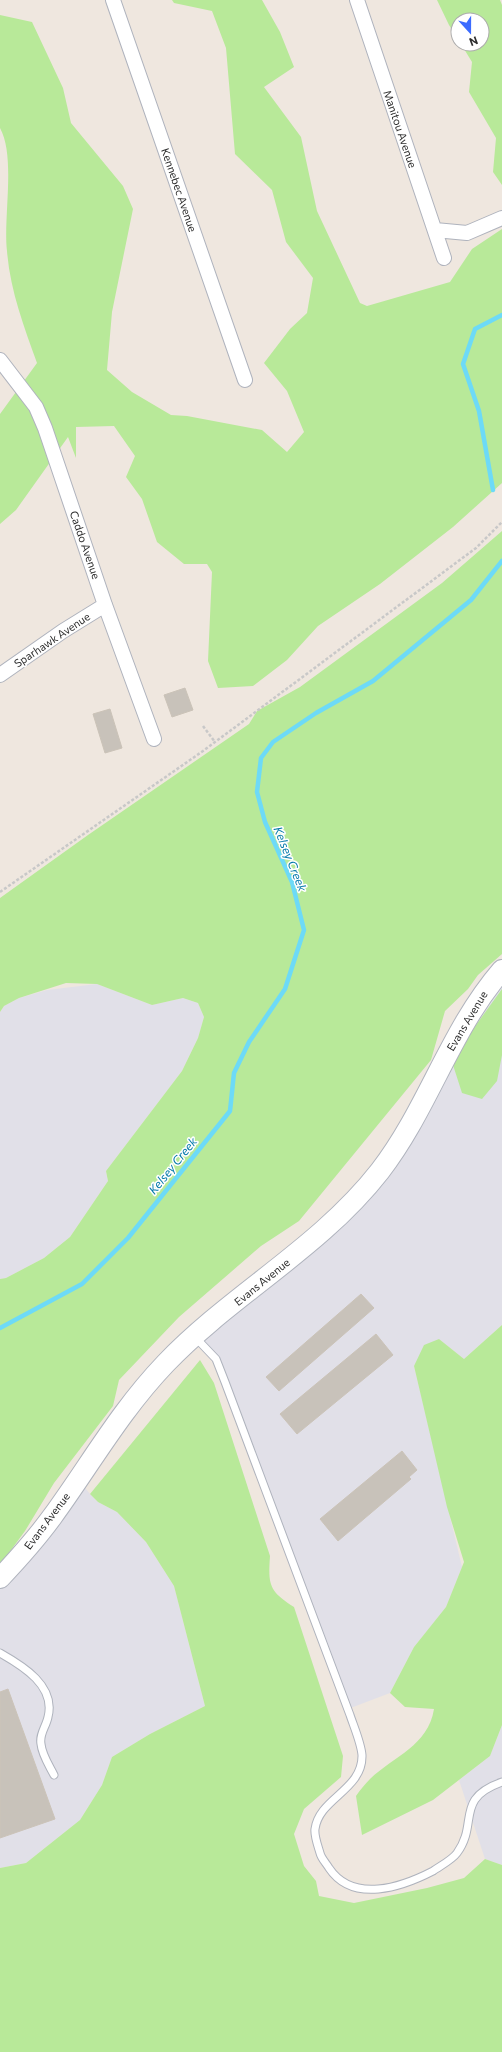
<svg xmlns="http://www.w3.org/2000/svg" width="502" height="2052" viewBox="0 0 502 2052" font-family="Commissioner,sans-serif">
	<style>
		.industrial { fill: #e1e0e8 }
		.green { fill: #b8e999 }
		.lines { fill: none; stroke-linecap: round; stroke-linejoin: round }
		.stream { stroke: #6ddaf7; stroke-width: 4.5 }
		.building { fill: #c8c2ba; stroke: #cbc3b8 }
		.lane-casing { stroke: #afb3bd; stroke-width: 9 }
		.street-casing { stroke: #afb3bd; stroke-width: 16 }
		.secondary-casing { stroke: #afb3bd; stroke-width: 22 }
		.path { stroke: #c8c8c8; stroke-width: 2.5; stroke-dasharray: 3 2; stroke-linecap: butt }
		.lane { stroke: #fff; stroke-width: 7 }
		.street { stroke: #fff; stroke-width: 14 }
		.secondary { stroke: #fff; stroke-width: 20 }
		.labels { text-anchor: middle; stroke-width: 3; stroke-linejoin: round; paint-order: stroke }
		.street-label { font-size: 11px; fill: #2d2d2d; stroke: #fff }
		.water-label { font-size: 12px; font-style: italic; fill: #057aaa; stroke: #fff }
	</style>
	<rect width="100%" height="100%" fill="#efe7df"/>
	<path class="industrial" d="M 502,970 L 502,1325 L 464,1359 L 439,1339 L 414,1366 L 462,1567 L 446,1607 L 414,1647 L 390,1693 L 348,1709 L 216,1359 L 194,1337 L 348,1208 Z
		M 97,984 L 152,1005 L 183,998 L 198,1003 L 204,1017 L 198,1038 L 182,1071 L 106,1171 L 108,1181 L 70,1237 L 44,1258 L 6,1278 L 0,1279 L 0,1012 L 4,1006 L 19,998 L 47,990 Z
		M 78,1479 L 90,1494 L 98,1502 L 117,1512 L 146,1542 L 174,1586 L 205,1706 L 150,1734 L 112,1757 L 102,1785 L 80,1820 L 26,1863 L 0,1868 L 0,1578 Z
		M 502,1725 L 502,1865 L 485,1859 L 459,1780 L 490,1756 Z"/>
	<path class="green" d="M 172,0 L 262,0 L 280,32 L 294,67 L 264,87 L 301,137 L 317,211 L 360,303 L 367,306 L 450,282 L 472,249 L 502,229 L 502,483 L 453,527 L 380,584 L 318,626 L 287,660 L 253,686 L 218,688 L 208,661 L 212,572 L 207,564 L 184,564 L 157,542 L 142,499 L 126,477 L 135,456 L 114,426 L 76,427 L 76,458 L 68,437 L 16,510 L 0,524 L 0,414 L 37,363 C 24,327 10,290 7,251 C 3,217 16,157 0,128 L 0,15 L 32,22 L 63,88 L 71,123 L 123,186 L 133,209 L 112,312 L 107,370 L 132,392 L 171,415 L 187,416 L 262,430 L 287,452 L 304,432 L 287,391 L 264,363 L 290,329 L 307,313 L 313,278 L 286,242 L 272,190 L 235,154 L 226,48 L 212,11 L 174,3 Z
		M 437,0 L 500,0 L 502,5 L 502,185 L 493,172 L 496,138 L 469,92 L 472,62 L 461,44 L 482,44 L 482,20 L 458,20 L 458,39 L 449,25 Z
		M 502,531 L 502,954 L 478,975 L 468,989 L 445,1011 L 431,1060 L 299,1221 L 261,1246 L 179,1317 L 119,1380 L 113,1406 L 54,1483 L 25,1531 L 0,1565 L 0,1279 L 6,1278 L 44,1258 L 70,1237 L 108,1181 L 106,1171 L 182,1071 L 198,1038 L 204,1017 L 198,1003 L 183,998 L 152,1005 L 97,984 L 66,983 L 19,998 L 4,1006 L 0,1012 L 0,898 L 88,835 L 249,724 L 257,711 L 300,687 L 442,583 Z
		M 502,989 L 502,1055 L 497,1081 L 482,1099 L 462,1093 L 453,1065 L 468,1036 Z
		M 502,1325 L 502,1725 L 490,1756 L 433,1800 L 362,1835 L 356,1796 C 360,1790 365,1784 370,1779 C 394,1756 428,1746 434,1709 L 405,1707 L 390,1693 L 414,1647 L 446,1607 L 464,1562 L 447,1507 L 414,1366 L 424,1345 L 439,1339 L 464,1359 Z
		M 200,1360 L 214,1383 L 270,1556 C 268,1585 269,1591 294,1607 L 343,1756 L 341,1777 L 304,1809 L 294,1834 L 304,1866 L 316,1881 L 319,1896 L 354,1903 L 427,1888 L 464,1878 L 485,1859 L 502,1865 L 502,2052 L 0,2052 L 0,1868 L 26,1863 L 80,1820 L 102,1785 L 112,1757 L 150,1734 L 205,1706 L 174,1586 L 146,1542 L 117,1512 L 98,1502 L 90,1494 Z"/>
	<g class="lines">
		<path class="stream" d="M 493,490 L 479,411 L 463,364 L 475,329 L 502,315
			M 0,1328 L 82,1284 L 128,1238 L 230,1111 L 234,1073 L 249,1042 L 285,989 L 304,930 L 292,882 L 265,822 L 257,792 L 261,758 L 273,742 L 316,713 L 373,681 L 471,600 L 502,561"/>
	</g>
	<path class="building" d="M 185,688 L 193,710 L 172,717 L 164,695 Z
		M 110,709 L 122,748 L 105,753 L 93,714 Z
		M 361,1294 L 374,1308 L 279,1391 L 266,1377 Z
		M 376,1334 L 393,1355 L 297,1434 L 280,1414 Z
		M 402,1451 L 417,1470 L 409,1477 L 411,1479 L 338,1541 L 320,1519 Z
		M 8,1689 L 55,1819 L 0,1838 L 0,1692 Z"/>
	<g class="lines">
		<g class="lane-casing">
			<path id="lane" d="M 195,1337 L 216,1359 L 225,1382 L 350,1715 C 354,1727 361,1743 362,1755 C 363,1790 319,1798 315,1829 C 314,1836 318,1846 320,1853 C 321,1858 326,1863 329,1868 C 353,1904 402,1887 433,1871 C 440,1866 452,1860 457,1853 C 479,1823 454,1799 502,1782
				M 0,1653 C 23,1666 56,1686 48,1717 C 46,1727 39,1734 41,1744 C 42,1755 49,1765 54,1775"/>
		</g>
		<g class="street-casing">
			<path id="street" d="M 113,0 L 245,380
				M 357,0 L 444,258
				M 435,230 L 467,233 L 502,218
				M 0,360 L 36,407 L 45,428 L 105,605 L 154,739
				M 0,675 L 63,631 L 105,605"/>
		</g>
		<g class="secondary-casing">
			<path id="secondary" d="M 0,1578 C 18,1559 36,1539 52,1517 C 90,1465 120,1411 166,1363 C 232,1294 320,1248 380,1171 C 428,1109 450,1030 502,970"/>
		</g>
		<path class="path" d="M 203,726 L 215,742
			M 0,892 L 203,751 L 476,548 L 502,522"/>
		<use href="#lane" class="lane"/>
		<use href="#street" class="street"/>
		<use href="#secondary" class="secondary"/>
	</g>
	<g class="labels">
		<g class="street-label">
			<text transform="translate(400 129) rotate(71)" y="4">Manitou Avenue</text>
			<text transform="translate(179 190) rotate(71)" y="4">Kennebec Avenue</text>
			<text transform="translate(85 545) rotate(71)" y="4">Caddo Avenue</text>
			<text transform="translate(52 640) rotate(-34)" y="4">Sparhawk Avenue</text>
			<text transform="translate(467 1021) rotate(-59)" y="4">Evans Avenue</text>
			<text transform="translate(262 1282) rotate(-39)" y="4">Evans Avenue</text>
			<text transform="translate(47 1521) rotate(-53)" y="4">Evans Avenue</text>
		</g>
		<g class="water-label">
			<text transform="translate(290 859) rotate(68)" y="4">Kelsey Creek</text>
			<text transform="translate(173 1166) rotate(-51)" y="4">Kelsey Creek</text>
		</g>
	</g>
	<g transform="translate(470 32) rotate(159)"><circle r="19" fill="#ffffff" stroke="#ababab"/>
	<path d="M0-3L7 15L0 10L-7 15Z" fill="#3c6cff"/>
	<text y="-6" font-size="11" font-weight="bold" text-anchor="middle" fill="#2d2d2d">N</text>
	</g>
</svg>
